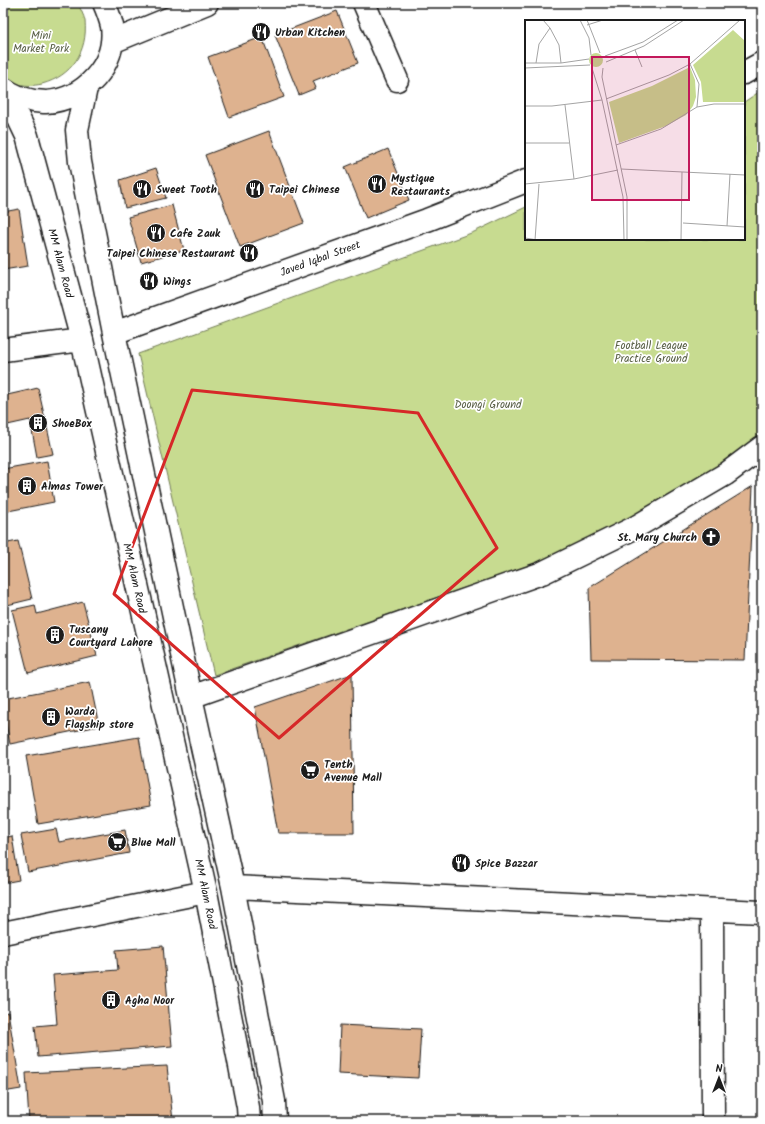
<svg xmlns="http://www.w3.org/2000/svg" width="765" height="1124" viewBox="0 0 765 1124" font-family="Kalam,sans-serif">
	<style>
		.green { fill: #c7db90; stroke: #727c56 }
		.building { fill: #deb28f; stroke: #1c1c1c }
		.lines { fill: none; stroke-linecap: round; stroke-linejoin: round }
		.minor-casing { stroke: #1c1c1c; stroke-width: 25 }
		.major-casing { stroke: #1c1c1c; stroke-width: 25 }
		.minor { stroke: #fff; stroke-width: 22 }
		.major { stroke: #fff; stroke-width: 22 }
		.marked { fill: none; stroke: #d62828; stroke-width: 3; stroke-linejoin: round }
		.labels { text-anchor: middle; stroke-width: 3.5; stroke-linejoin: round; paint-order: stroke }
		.poi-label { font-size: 11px; font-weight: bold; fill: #1c1c1c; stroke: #fff; text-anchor: start }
		.park-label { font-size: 11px; fill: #585f45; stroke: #fff }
		.street-label { font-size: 11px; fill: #1c1c1c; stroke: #fff }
		.inset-road { fill: none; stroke: #a4a4a4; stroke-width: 1 }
		.view { fill: #c2185b; fill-opacity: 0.15; stroke: #c2185b; stroke-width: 2 }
		.inset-edge { fill: none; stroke: #1c1c1c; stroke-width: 2 }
	</style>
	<rect width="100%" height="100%" fill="#fff"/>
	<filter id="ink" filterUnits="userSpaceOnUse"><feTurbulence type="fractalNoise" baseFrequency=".025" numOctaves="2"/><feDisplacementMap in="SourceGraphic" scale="8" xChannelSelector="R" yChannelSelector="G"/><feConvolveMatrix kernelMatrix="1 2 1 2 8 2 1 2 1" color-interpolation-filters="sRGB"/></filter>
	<g filter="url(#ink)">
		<path class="green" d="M 3,3 L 78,3 C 80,9 84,15 85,21 C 88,51 72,76 42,84 C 34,86 23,86 14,83 C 10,82 7,80 3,78 Z
			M 762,90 L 762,437 L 744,460 L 582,547 L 214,675 L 138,354 L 474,232 L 526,207 L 526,239 L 744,239 L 744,102 Z"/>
		<path class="building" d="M 337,11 L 358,63 L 313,81 L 316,88 L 299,95 L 275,35 Z
			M 262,37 L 284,97 L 229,117 L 208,57 Z
			M 269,131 L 304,223 L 240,247 L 205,155 Z
			M 388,149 L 409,200 L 366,218 L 345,167 Z
			M 156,168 L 166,198 L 125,208 L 120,180 Z
			M 172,205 L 184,250 L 141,262 L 128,217 Z
			M 19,209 L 28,266 L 3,270 L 3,212 Z
			M 38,388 L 53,454 L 37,457 L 30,420 L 3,426 L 3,396 Z
			M 47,461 L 54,502 L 3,512 L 3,469 Z
			M 753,486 L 745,660 L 591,659 L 589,588 Z
			M 18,541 L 32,599 L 3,606 L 3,544 Z
			M 83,602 L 97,656 L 28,673 L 12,610 L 35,605 L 37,614 Z
			M 352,674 L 354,833 L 278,833 L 255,707 Z
			M 90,682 L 99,726 L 10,744 L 3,708 L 3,699 Z
			M 139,737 L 151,805 L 38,824 L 26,756 Z
			M 56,829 L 59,842 L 125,830 L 129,853 L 28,872 L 21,835 Z
			M 12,836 L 19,880 L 3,883 L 3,838 Z
			M 163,946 L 172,1046 L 38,1057 L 35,1026 L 57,1024 L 53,975 L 118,970 L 116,950 Z
			M 8,1012 L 21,1089 L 3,1092 L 3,1013 Z
			M 340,1025 L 421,1029 L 418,1078 L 338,1074 Z
			M 167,1066 L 173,1121 L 29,1121 L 26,1073 Z"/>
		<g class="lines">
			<g class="minor-casing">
				<path id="minor" d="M 364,3 L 397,80
					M 744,73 L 762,63
					M 86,88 L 77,130 L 80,162 L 114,333 L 191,697 L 233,887 L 274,1101 L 275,1121
					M 5,90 L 27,136 L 82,340 L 206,892 L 248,1107 L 249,1121
					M 114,333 L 427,220 L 526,181
					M 3,350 L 82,340
					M 191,697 L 542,573 L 634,528 L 726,474 L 762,447
					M 233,887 L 762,912
					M 712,910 L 713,1121
					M 3,933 L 206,892"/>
			</g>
			<g class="major-casing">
				<path id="major" d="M 112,42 L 207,3
					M 3,88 C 12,95 23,99 34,101 C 38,101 42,102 46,102 C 84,100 117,65 112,26 C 110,18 107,10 104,3"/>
			</g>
			<use href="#minor" class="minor"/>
			<use href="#major" class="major"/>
		</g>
	</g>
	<path class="marked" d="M 192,390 L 418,413 L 497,548 L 279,738 L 114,594 Z"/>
	<defs>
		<g id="restaurant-disc" transform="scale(1)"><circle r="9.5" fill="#1c1c1c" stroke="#fff"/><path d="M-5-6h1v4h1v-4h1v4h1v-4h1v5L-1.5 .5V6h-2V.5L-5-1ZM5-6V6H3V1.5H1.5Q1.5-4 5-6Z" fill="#fff"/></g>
		<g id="building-disc" transform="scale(1)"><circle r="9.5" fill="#1c1c1c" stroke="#fff"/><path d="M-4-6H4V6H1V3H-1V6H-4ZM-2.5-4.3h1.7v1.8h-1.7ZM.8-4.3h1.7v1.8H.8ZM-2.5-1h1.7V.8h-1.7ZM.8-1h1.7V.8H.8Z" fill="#fff"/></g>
		<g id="church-disc" transform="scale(1)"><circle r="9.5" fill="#1c1c1c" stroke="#fff"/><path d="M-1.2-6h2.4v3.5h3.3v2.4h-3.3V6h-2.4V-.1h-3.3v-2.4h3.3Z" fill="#fff"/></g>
		<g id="supermarket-disc" transform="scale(1)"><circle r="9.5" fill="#1c1c1c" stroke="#fff"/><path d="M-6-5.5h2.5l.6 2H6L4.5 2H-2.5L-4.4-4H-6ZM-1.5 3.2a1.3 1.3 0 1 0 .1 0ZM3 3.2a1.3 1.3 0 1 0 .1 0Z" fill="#fff"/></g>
	</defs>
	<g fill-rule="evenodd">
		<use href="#restaurant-disc" x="261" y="32"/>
		<use href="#restaurant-disc" x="377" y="184"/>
		<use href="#restaurant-disc" x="142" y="189"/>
		<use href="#restaurant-disc" x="255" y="189"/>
		<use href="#restaurant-disc" x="156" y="233"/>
		<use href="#restaurant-disc" x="249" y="253"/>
		<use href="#restaurant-disc" x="149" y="281"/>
		<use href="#building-disc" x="38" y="423"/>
		<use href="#building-disc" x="27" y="486"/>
		<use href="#church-disc" x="711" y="537"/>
		<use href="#building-disc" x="55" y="635"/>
		<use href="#building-disc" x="51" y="717"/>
		<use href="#supermarket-disc" x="310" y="770"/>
		<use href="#supermarket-disc" x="117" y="842"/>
		<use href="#restaurant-disc" x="461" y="863"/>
		<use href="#building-disc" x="111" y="1000"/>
	</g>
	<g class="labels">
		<g class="poi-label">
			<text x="275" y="36">Urban Kitchen</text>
			<text x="391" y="182">Mystique<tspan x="391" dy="13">Restaurants</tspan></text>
			<text x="156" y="193">Sweet Tooth</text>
			<text x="269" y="193">Taipei Chinese</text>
			<text x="170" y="237">Cafe Zauk</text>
			<text x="235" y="257" text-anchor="end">Taipei Chinese Restaurant</text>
			<text x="163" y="285">Wings</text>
			<text x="52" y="427">ShoeBox</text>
			<text x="41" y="490">Almas Tower</text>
			<text x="697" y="541" text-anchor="end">St. Mary Church</text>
			<text x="69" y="633">Tuscany<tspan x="69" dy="13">Courtyard Lahore</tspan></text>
			<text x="65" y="715">Warda<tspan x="65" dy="13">Flagship store</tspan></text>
			<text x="324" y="768">Tenth<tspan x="324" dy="13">Avenue Mall</tspan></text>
			<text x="131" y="846">Blue Mall</text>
			<text x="475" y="867">Spice Bazzar</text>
			<text x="125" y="1004">Agha Noor</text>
		</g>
		<g class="park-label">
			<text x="41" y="39">Mini<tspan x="41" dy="13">Market Park</tspan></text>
			<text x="651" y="349">Football League<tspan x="651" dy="13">Practice Ground</tspan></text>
			<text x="488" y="408">Doongi Ground</text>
		</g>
		<g class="street-label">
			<text transform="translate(320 258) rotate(-20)" y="4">Javed Iqbal Street</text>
			<text transform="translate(61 263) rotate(75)" y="4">MM Alam Road</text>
			<text transform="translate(135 578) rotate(77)" y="4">MM Alam Road</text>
			<text transform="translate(206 894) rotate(78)" y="4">MM Alam Road</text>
		</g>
	</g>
	<g transform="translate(525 20)">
		<rect width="220" height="220" fill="#fff"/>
		<path d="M 208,10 L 220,21 L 220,82 L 178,82 L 176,62 L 168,45 ZM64 40a7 7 0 1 1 14 0a7 7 0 1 1-14 0ZM 165,47 L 170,60 L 171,77 L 168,86 L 161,95 L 141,106 L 94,123 L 84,82 L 127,66 Z" fill="#c7db90"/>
		<path class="inset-road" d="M 18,0 L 25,8 L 34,25 L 36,43M 55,0 L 64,18 L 66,35M 62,0 L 75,33M 62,5 L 78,0M 110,30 L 117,47M 80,36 L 118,22 L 153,0M 81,42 L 119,26 L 159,0M 0,43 L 36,43 L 64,39M 11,43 L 14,24 L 25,8M 165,44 L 174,64 L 172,87M 0,48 L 65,45M 67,48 L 77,80 L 98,177 L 99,220M 78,48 L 77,57 L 102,177 L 102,220M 81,79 L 144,55 L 165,44 L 215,0M 40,85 L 49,159M 0,86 L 27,86 L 77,80M 0,123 L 44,123M 91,125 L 136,109 L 172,87 L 189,84 L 220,84M 96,149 L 220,155M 0,164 L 49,159 L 93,150M 158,203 L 220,207M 202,206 L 205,154M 0,218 L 13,220M 10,220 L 14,164M 156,220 L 157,152"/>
		<path class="view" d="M 67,37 L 164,37 L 164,180 L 67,180 Z"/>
		<rect width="220" height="220" class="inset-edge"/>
	</g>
	<rect width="765" height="1124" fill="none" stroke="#fff" stroke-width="16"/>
	<rect x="8" y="8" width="749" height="1108" fill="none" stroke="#1c1c1c" stroke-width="1.5" filter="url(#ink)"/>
	<g transform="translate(719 1078)" stroke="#ffffff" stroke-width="3" paint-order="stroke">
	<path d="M0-3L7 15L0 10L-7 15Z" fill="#1c1c1c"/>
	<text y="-6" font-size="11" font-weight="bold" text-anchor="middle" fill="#1c1c1c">N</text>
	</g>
</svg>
